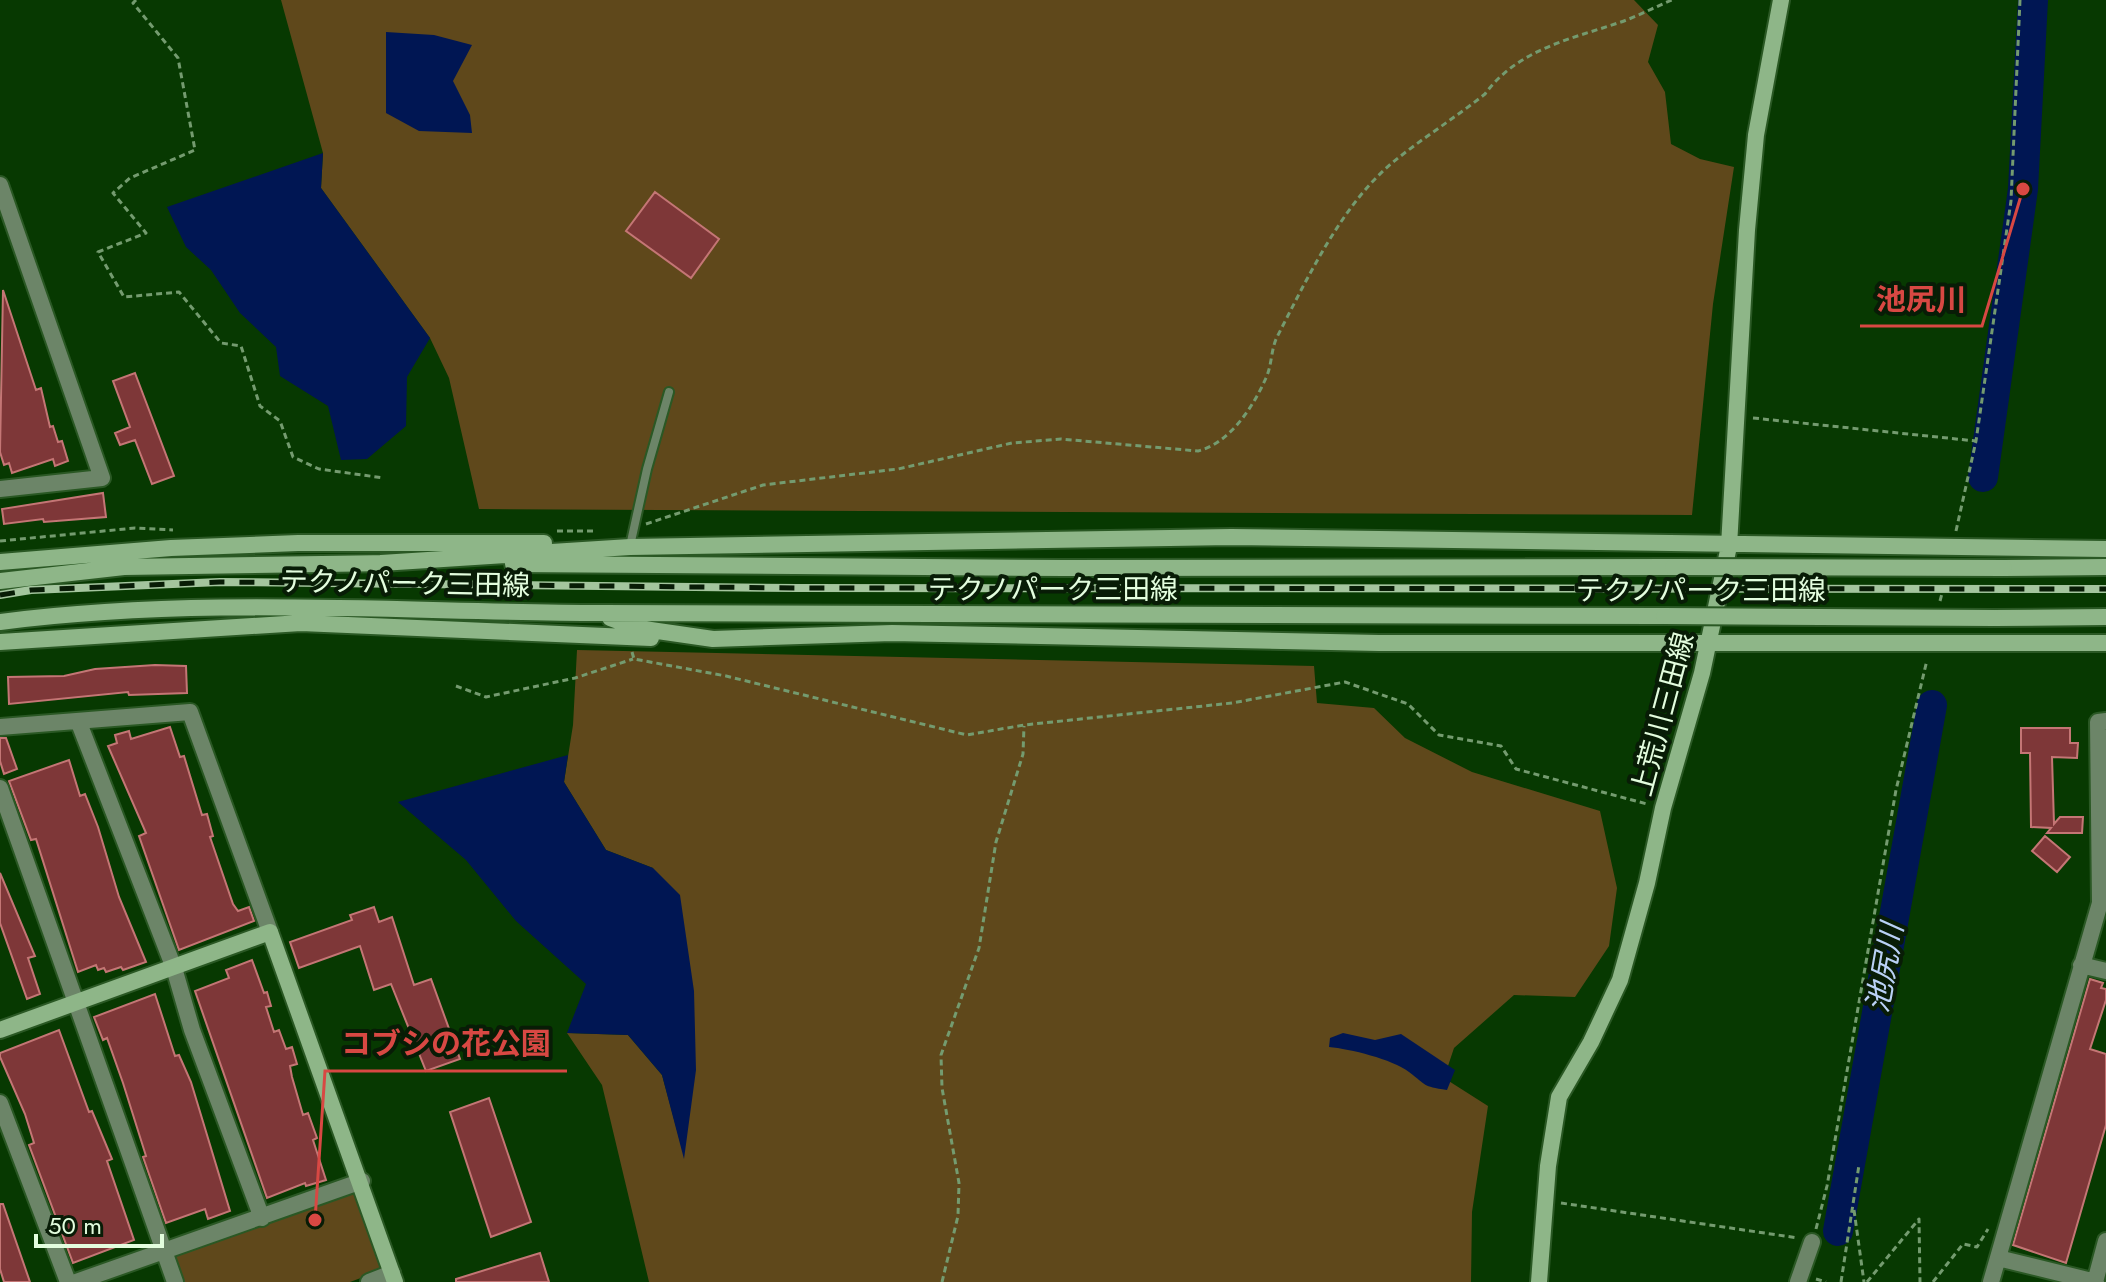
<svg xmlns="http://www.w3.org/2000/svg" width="2106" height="1282" viewBox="0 0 2106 1282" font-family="Jost,'Noto Sans JP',sans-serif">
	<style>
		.green { fill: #5f481b }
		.water { fill: #001653 }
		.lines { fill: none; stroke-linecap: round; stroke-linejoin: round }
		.river { stroke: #001653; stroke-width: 30 }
		.building { fill: #7e3738; stroke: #c47675; stroke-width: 2 }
		.lane-casing { stroke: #2a5824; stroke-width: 12 }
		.street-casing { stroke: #2a5824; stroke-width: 20 }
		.secondary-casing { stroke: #2a5824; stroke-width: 20 }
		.path { stroke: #749b6f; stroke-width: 3; stroke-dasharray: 6 4; stroke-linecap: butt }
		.lane { stroke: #6c8568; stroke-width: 8 }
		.street { stroke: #6c8568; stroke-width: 16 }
		.secondary { stroke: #8eb688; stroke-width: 16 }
		.rail-casing { stroke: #a4c59e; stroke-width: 8 }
		.rail { stroke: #081c06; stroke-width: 5; stroke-dasharray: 15; stroke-linecap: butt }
		.secondary-bridge-casing { stroke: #2a5824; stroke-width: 20; stroke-linecap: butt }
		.secondary-bridge { stroke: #8eb688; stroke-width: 16 }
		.labels { text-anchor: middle; stroke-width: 8; stroke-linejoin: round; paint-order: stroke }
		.street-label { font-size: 28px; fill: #e3fdde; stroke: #081c06 }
		.water-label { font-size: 30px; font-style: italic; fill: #bad1f6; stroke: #081c06 }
		.leader { fill: none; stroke: #d84843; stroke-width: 3 }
		.callout-dot { fill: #d84843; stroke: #081c06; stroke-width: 3 }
		.callout-label { font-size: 30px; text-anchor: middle; font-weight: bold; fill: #d84843; stroke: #081c06; stroke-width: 8; stroke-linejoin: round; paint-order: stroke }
	</style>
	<rect width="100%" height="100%" fill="#073901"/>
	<path class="green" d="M 281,0 L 1634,0 L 1658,25 L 1648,62 L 1665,92 L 1671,144 L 1700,159 L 1734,167 L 1713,304 L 1692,515 L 479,509 L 449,378 L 430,338 L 321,188 L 323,153 Z
		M 577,650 L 1314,666 L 1317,703 L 1374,708 L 1405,738 L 1472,772 L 1600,811 L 1617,888 L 1609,946 L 1575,997 L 1514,995 L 1454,1048 L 1444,1078 L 1488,1106 L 1472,1212 L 1471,1282 L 649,1282 L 602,1085 L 567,1033 L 628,1035 L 662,1075 L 684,1156 L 653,868 L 606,850 L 564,782 L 573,725 Z
		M 354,1186 L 385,1269 L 350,1282 L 183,1282 L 173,1253 Z"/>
	<path class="water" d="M 386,32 L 434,35 L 472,45 L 453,81 L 470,115 L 472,133 L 419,131 L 386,113 Z
		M 323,153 L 321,188 L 430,338 L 407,377 L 406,426 L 367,459 L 341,460 L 328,406 L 280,376 L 276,347 L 240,313 L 211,270 L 186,247 L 167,207 Z
		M 568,755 L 564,782 L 606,850 L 653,868 L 680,895 L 694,991 L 696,1070 L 684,1159 L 662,1075 L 628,1035 L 567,1033 L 586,984 L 516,921 L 466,860 L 398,802 Z
		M 1343,1033 L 1375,1040 L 1401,1034 L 1455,1070 L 1447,1090 C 1421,1086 1428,1086 1409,1072 C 1392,1059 1350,1049 1329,1047 L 1330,1038 Z"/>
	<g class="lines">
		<path class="river" d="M 1983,477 L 2023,189 L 2033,0
			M 1838,1231 L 1932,705"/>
	</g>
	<path class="building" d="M 655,192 L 719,239 L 691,278 L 626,231 Z
		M 3,290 L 36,390 L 41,388 L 50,427 L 53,426 L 58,442 L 62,441 L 68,461 L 55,466 L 53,459 L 12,473 L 9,463 L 4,465 L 0,452 Z
		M 135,373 L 174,476 L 152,484 L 135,440 L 120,445 L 115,433 L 130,427 L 113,381 Z
		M 103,493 L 106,517 L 44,522 L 43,519 L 4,524 L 2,509 Z
		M 155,665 L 186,666 L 187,693 L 129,695 L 128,692 L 9,704 L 8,677 L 64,676 L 95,669 Z
		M 170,727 L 180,757 L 184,756 L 202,815 L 207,814 L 213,836 L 210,837 L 233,904 L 238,911 L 249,907 L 254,921 L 179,950 L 139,836 L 146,833 L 108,746 L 117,743 L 115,735 L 129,731 L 131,739 Z
		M 2021,728 L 2070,728 L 2070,743 L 2078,743 L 2077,758 L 2052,757 L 2054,824 L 2060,817 L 2083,817 L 2082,833 L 2047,833 L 2051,828 L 2031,827 L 2030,753 L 2021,753 Z
		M 0,738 L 6,738 L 17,769 L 4,774 L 0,761 Z
		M 69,760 L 80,796 L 85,794 L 98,827 L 119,897 L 146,962 L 123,970 L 121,967 L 106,972 L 104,968 L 98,970 L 96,965 L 78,972 L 36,839 L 31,840 L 9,781 Z
		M 2045,836 L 2070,857 L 2057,872 L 2032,851 Z
		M 0,873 L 35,956 L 28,958 L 40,994 L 27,999 L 0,923 Z
		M 374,907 L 379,922 L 392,917 L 414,985 L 431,979 L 460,1059 L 426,1071 L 391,984 L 374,990 L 360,946 L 299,968 L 290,942 L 352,920 L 350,915 Z
		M 252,960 L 264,993 L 267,992 L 271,1006 L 266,1007 L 274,1032 L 279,1030 L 286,1049 L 292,1047 L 297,1064 L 290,1066 L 292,1077 L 303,1115 L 308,1113 L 317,1138 L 313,1140 L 326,1180 L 306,1186 L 305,1183 L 267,1198 L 195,991 L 229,978 L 226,970 Z
		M 2090,979 L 2103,983 L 2101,988 L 2106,989 L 2106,1000 L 2090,1049 L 2106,1054 L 2106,1125 L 2066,1263 L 2013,1245 Z
		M 155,994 L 175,1056 L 179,1055 L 191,1082 L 230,1211 L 208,1219 L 205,1209 L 166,1223 L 143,1157 L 146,1156 L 123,1083 L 107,1038 L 103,1040 L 94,1017 Z
		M 59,1030 L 89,1112 L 92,1111 L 112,1159 L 107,1161 L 134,1240 L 73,1263 L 29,1145 L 34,1143 L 25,1114 L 0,1057 L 0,1053 Z
		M 489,1098 L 531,1222 L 491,1237 L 450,1112 Z
		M 0,1204 L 3,1204 L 30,1282 L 4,1282 L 0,1269 Z
		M 540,1253 L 549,1282 L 456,1282 L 456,1279 Z"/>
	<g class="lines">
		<g class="lane-casing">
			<path id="lane" d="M 630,546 L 647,469 L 669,392"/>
		</g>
		<g class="street-casing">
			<path id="street" d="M 0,185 L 102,478 L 0,489
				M 79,723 L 174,968 L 192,1030 L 262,1218
				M 0,727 L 190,712 L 270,932
				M 0,788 L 175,1282
				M 2081,965 L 2106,971
				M 0,1103 L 68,1282
				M 1998,1258 L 2096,1282
				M 76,1282 L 362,1181
				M 369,1282 L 392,1273
				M 1798,1282 L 1812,1242
				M 1991,1282 L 2100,903 L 2098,722 L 2106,721
				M 2095,1282 L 2106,1241"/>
		</g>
		<g class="secondary-casing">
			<path id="secondary" d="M 0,562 L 171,548 L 298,543 L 544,543
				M 381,563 L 630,547 L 1231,537 L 2106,549
				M 513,564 L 1065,568 L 1673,567
				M 2004,568 L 2106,567
				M 0,581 L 124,567 L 390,563
				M 610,618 L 637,628 L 713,639 L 892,633 L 1379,643 L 2106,643
				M 1994,618 L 2106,617
				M 0,622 C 200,596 400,612 601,613 C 956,616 1310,617 1664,616
				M 0,642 L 301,623 L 651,638
				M 0,1030 L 270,932 L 395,1282
				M 1539,1282 L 1548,1166 L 1559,1097 L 1591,1042 L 1620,980 L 1647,883 L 1663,808 L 1702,673 L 1729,546 L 1747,230 L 1756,135 L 1781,0"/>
		</g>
		<path class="path" d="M 136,0 L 133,3 L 178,58 L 195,150 L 130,178 L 113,193 L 146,233 L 98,252 L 124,297 L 179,292 L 221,343 L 241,346 L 260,406 L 280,421 L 293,457 L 319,469 L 384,478
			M 1753,418 L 1976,441
			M 646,524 L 763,485 L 898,469 L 1012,443 L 1061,439 L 1198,451 C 1230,443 1253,407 1266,378 C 1272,365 1271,349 1277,337 C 1307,279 1341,206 1392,163 C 1421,139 1455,118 1485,94 C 1518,49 1571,39 1621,22 C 1638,16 1655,7 1672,0
			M 557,531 L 593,531
			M 1956,531 L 1976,441 L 2011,201 L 2020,0
			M 0,541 L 135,528 L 173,530
			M 1940,601 L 1944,586
			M 632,652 L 634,659 L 726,676 L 967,735 L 1024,725 L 1232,703 L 1345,682 L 1408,704 L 1439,735 L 1501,746 L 1516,769 L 1647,804
			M 456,686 L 486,697 L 575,678 L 633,659
			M 1561,1203 L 1798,1238
			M 1854,1210 L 1864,1282
			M 1816,1229 L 1827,1186 L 1896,790 L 1927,660
			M 1816,1279 L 1826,1282
			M 942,1282 L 958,1216 L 959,1183 L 942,1088 L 941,1055 L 979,948 L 996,842 L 1023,754 L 1024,726
			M 1841,1282 L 1859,1165
			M 1867,1282 L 1919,1219 L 1920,1282
			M 1933,1282 L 1963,1244 L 1977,1247 L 1988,1229"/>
		<use href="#lane" class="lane"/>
		<use href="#street" class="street"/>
		<use href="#secondary" class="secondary"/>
		<g class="rail-casing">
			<path id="rail" d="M 0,595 L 31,590 L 220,582 L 797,588 L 2106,589"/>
		</g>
		<use href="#rail" class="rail"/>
		<g class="secondary-bridge-casing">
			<path id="secondary-bridge" d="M 1673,567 L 2004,568
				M 1664,616 L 1994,618"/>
		</g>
		<use href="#secondary-bridge" class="secondary-bridge"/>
	</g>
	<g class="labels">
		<g class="street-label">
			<text transform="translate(405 583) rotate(1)" y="10">テクノパーク三田線</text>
			<text x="1053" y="599">テクノパーク三田線</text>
			<text x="1701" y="600">テクノパーク三田線</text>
			<text transform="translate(1662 714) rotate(-75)" y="10">上荒川三田線</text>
		</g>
		<g class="water-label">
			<text transform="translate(1885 968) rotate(-80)" y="10">池尻川</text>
		</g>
	</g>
	<path class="leader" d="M2023 189L1982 326H1860M315 1220L325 1071H567"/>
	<g class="callout-dot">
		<circle cx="2023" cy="189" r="8"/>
		<circle cx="315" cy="1220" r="8"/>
	</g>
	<g class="callout-label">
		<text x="1921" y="310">池尻川</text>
		<text x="446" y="1054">コブシの花公園</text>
	</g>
	<path d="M36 1234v12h126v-12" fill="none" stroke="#e3fdde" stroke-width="4"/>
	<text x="48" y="1234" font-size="24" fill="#e3fdde" stroke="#081c06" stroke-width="6" paint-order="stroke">50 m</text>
</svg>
